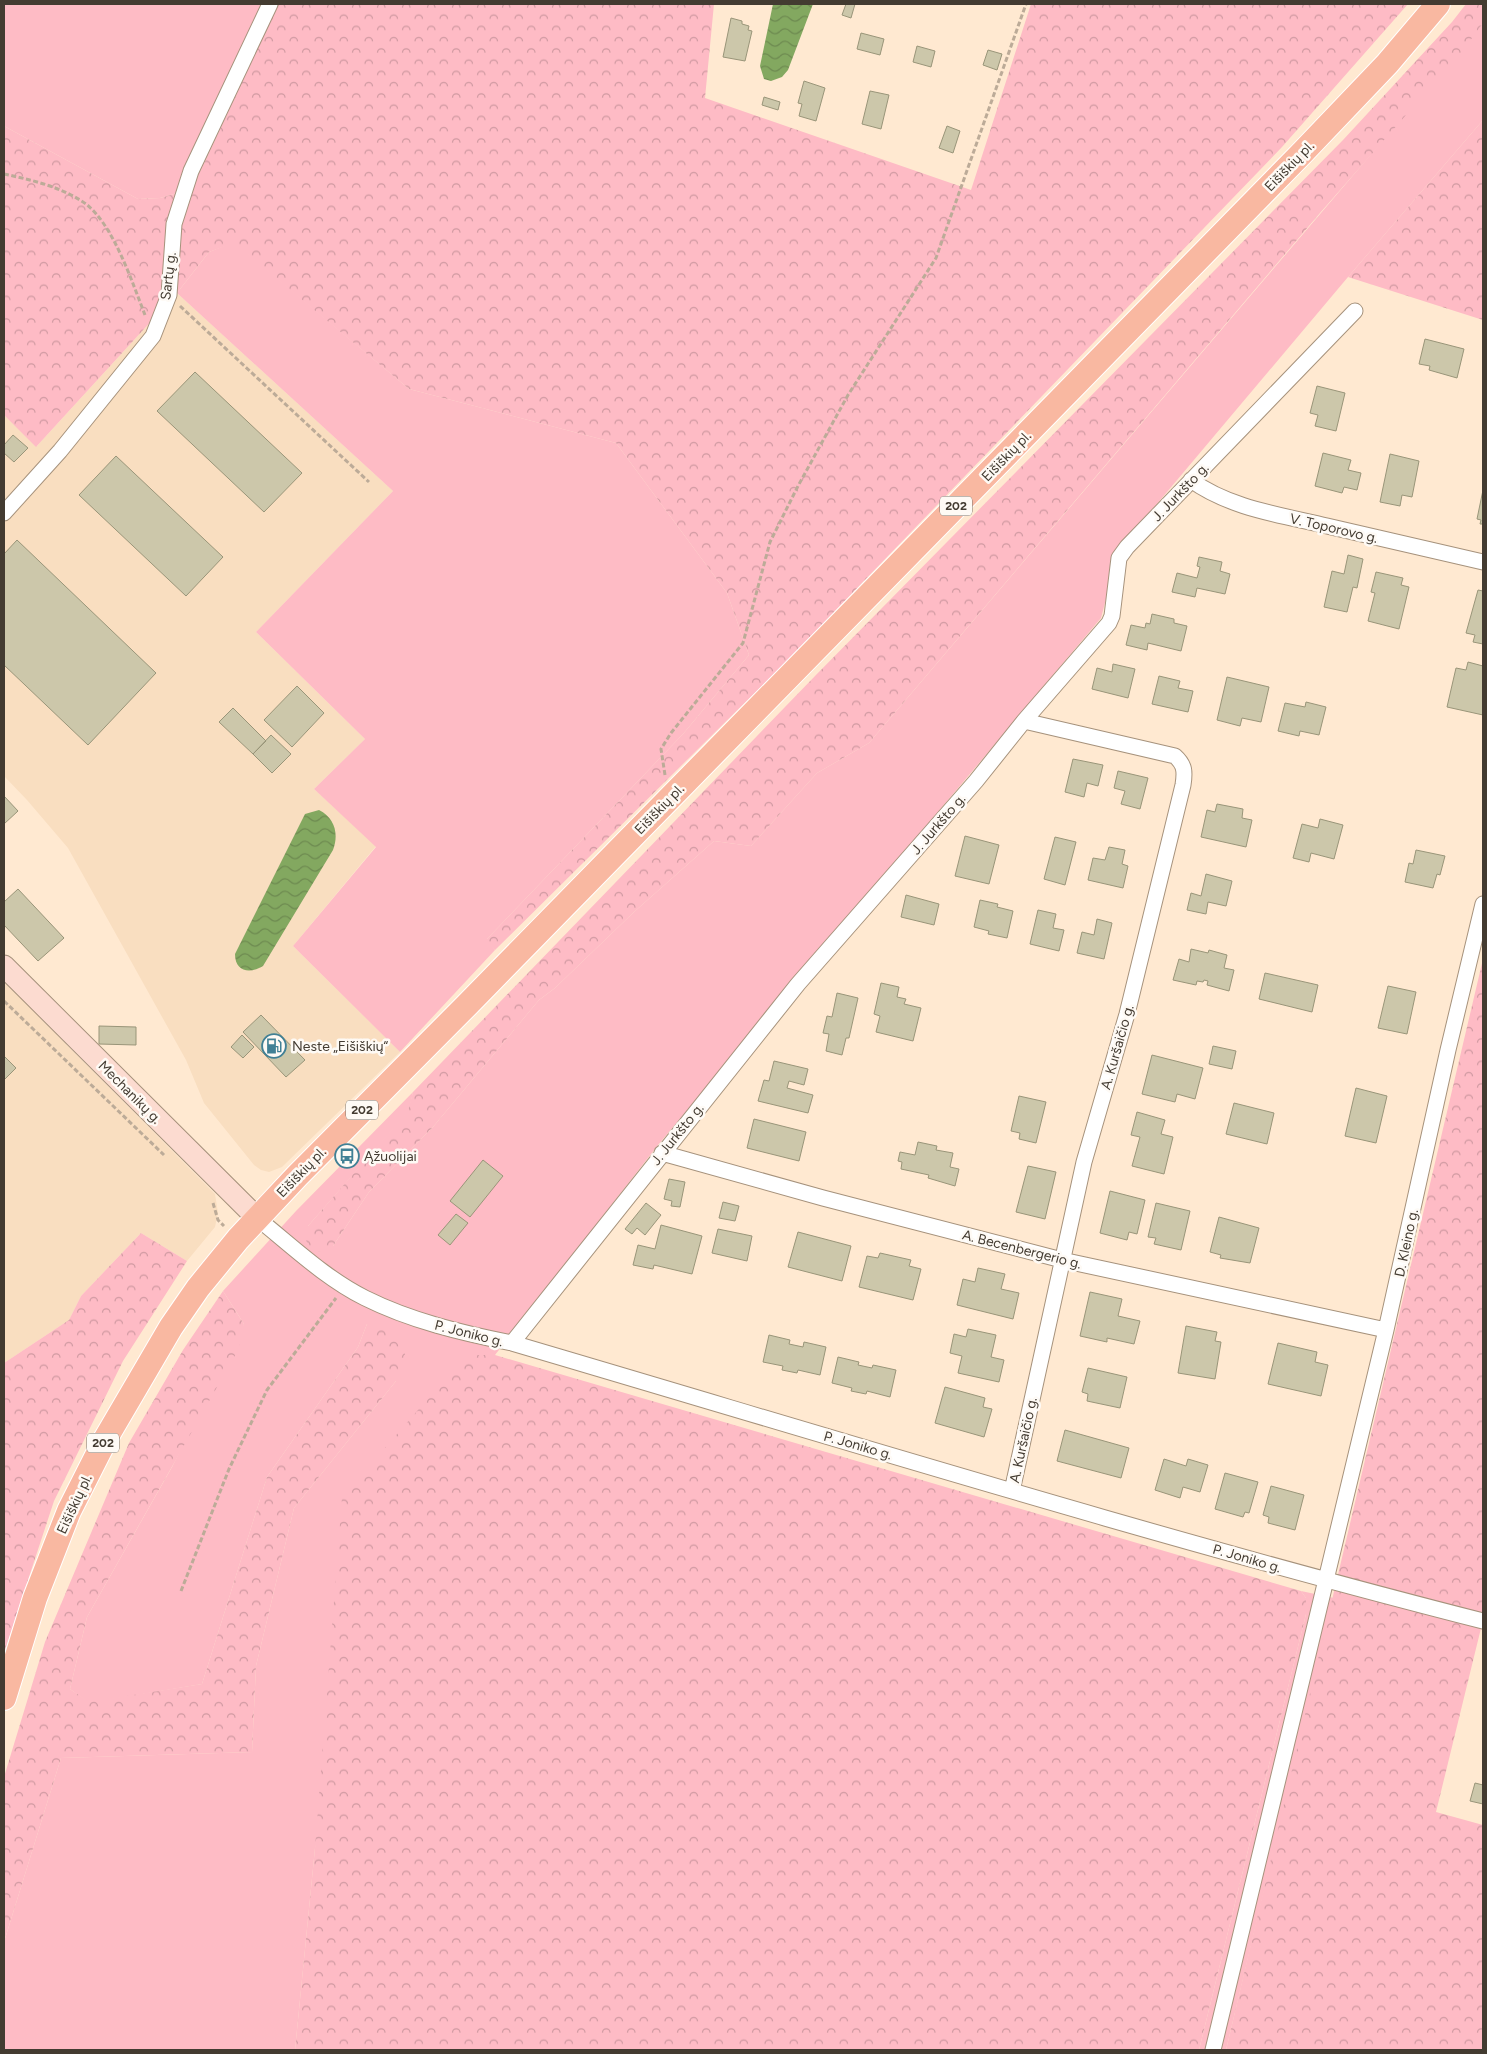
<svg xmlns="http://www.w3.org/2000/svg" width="1487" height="2054" viewBox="0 0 1487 2054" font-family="Figtree,sans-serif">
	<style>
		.built { fill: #f9dec0 }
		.grass { fill: #febbc5 }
		.forest { fill: url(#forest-crowns) }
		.water { fill: url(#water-waves) }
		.building { fill: #ccc7aa; stroke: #999579 }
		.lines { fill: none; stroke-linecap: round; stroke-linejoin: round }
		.minor-casing { stroke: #a6927c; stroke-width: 17 }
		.secondary-casing { stroke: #a6927c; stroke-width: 23 }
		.primary-casing { stroke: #fff; stroke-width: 26 }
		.path { stroke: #bcab98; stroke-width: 3; stroke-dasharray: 5 2.5; stroke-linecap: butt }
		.minor { stroke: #fff; stroke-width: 15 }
		.secondary { stroke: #fcdbd0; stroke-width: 21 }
		.primary { stroke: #f9b8a1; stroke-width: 24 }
		.labels { text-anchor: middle; stroke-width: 5; stroke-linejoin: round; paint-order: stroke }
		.shield { fill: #fefaf5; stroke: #7b746c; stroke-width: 1 }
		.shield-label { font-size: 12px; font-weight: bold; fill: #433b31 }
		.street-label { font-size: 14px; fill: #433b31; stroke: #fefaf5 }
		.poi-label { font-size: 14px; fill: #433b31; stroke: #fefaf5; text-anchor: start }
	</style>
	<defs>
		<pattern id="forest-crowns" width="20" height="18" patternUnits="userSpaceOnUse" patternTransform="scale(1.25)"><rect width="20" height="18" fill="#febbc5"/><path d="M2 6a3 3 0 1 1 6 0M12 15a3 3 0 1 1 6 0" fill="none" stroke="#cf99a1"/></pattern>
		<pattern id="water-waves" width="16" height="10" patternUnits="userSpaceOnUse" patternTransform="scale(1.25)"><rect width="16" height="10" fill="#83a860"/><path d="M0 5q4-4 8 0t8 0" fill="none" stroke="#6d8a50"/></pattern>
	</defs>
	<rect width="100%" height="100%" fill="#ffe9d1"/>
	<path class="built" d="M 177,293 L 393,491 L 256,632 L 365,739 L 314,789 L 376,846 L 293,946 L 400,1052 L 282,1167 L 269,1172 L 261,1170 L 254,1165 L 204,1103 L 186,1060 L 68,848 L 27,800 L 4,776 L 4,415 L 37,446 Z
		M 4,982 L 215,1194 L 218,1213 L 215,1227 L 187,1261 L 141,1233 L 81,1296 L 69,1320 L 4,1363 Z"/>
	<path class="grass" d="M 4,4 L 278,4 L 201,170 L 174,194 L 160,198 L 138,199 L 4,126 Z
		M 1483,23 L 1483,120 L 1348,277 L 1119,549 L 1101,618 L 658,1145 L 495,1355 L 466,1356 L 315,1848 L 295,2050 L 4,2050 L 4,1942 L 61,1758 L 252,1752 L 256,1666 L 294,1508 L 396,1381 L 367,1324 L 358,1347 L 267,1477 L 202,1684 L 89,1703 L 70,1689 L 87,1617 L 172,1467 L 244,1324 L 223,1291 L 296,1211 L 413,1092 L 409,1111 L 308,1226 L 333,1246 L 369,1192 L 433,1127 L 539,1000 L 555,988 L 634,912 L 714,841 L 751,846 L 817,773 L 869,743 Z
		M 234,242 L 409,389 L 616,443 L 727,593 L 749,655 L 683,734 L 487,939 L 495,950 L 400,1052 L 293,946 L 376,847 L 314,789 L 365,739 L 256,632 L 393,491 L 177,293 L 209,252 Z
		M 1301,1591 L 1334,1598 L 1226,2050 L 1199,2050 L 1306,1614 L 1306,1598 Z"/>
	<path class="forest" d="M 278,4 L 714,4 L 705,98 L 971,190 L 1031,4 L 1408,4 L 1282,147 L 782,666 L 495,950 L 486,940 L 683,734 L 749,655 L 727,593 L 616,443 L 409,389 L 234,243 L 209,252 L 177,293 L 36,447 L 4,415 L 4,126 L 138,199 L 160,198 L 174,194 L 201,170 Z
		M 1466,4 L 1483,4 L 1483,23 L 1464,49 L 1320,213 L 869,743 L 817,773 L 751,846 L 714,841 L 634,912 L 555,988 L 539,1000 L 433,1127 L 369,1192 L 333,1246 L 321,1252 L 310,1249 L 305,1238 L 308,1226 L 408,1111 L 413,1092 L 815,676 L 1343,140 L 1452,22 Z
		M 1483,120 L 1483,320 L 1348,277 Z
		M 1483,959 L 1483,1620 L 1436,1812 L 1483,1825 L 1483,2050 L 1226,2050 Z
		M 141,1233 L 187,1261 L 123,1361 L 54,1501 L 4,1653 L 4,1363 L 69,1320 L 81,1296 Z
		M 223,1291 L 244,1324 L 238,1350 L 87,1617 L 70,1689 L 89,1702 L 202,1684 L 267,1477 L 358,1347 L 367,1324 L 400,1334 L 405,1355 L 396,1381 L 294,1508 L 256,1666 L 252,1752 L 61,1758 L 4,1942 L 4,1777 L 45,1642 L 129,1443 L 183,1350 Z
		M 466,1355 L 495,1355 L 1301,1591 L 1306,1598 L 1306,1614 L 1199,2050 L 295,2050 L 315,1848 L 342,1497 Z"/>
	<path class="water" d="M 773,4 L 813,4 L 788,70 L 782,77 L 771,81 L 764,79 L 760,66 Z
		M 319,810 C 335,818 339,834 333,850 L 263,966 C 250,974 235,972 235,954 L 305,814 Z"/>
	<path class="building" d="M 846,4 L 855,4 L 851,18 L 842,15 Z
		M 731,18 L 742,21 L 742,24 L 749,26 L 748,30 L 752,31 L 745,61 L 723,57 Z
		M 861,33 L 884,39 L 880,55 L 857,49 Z
		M 917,46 L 935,51 L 931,67 L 913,62 Z
		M 988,50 L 1002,54 L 997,70 L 983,65 Z
		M 804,81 L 825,88 L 816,121 L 799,116 L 802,104 L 798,103 Z
		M 870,91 L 889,95 L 881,129 L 862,124 Z
		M 764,97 L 780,102 L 778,110 L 762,105 Z
		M 947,126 L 960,131 L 953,153 L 939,148 Z
		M 1425,339 L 1464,349 L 1457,378 L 1429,370 L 1430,366 L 1419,364 Z
		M 195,372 L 302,473 L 264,512 L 157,411 Z
		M 1317,386 L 1345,393 L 1336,431 L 1315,426 L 1318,415 L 1310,413 Z
		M 13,435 L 28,448 L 14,462 L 4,453 L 4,445 Z
		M 1323,453 L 1351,460 L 1348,470 L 1361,473 L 1357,490 L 1344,487 L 1342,493 L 1315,486 Z
		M 1390,454 L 1419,461 L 1412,497 L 1402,495 L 1400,506 L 1380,502 Z
		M 116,456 L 223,557 L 186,596 L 79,495 Z
		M 1483,490 L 1483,524 L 1480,524 L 1481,520 L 1477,519 Z
		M 17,540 L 156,673 L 88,745 L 4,665 L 4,554 Z
		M 1348,555 L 1363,559 L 1357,588 L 1353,587 L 1347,612 L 1324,607 L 1332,571 L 1344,574 Z
		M 1199,557 L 1222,562 L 1220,571 L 1230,574 L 1225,594 L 1197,588 L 1195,597 L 1172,592 L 1177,573 L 1197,578 L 1200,567 L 1197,566 Z
		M 1376,572 L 1403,578 L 1401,585 L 1409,587 L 1399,629 L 1368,621 L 1375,593 L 1371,592 Z
		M 1478,590 L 1483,591 L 1483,644 L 1473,642 L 1475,635 L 1466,633 Z
		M 1152,614 L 1174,619 L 1174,623 L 1187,626 L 1181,651 L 1148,643 L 1147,650 L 1126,645 L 1131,625 L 1145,628 L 1146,623 L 1150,624 Z
		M 1468,662 L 1483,666 L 1483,715 L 1447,707 L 1456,668 L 1466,670 Z
		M 1113,664 L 1135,669 L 1128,698 L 1092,689 L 1097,668 L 1112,672 Z
		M 1159,676 L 1180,681 L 1178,688 L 1193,691 L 1188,712 L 1152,704 Z
		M 1227,677 L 1269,687 L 1261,722 L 1242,718 L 1240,726 L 1217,720 Z
		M 297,686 L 324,713 L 292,747 L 264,720 Z
		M 1306,702 L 1326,707 L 1319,735 L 1300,731 L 1299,736 L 1278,731 L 1285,703 L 1305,707 Z
		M 233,708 L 266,741 L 253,754 L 219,722 Z
		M 271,735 L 291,754 L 272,773 L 253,754 Z
		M 1073,759 L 1103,765 L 1098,786 L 1087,783 L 1084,797 L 1065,792 Z
		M 1118,771 L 1148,778 L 1140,809 L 1121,804 L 1125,791 L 1114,788 Z
		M 4,796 L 18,811 L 4,824 Z
		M 1217,804 L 1243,809 L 1242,818 L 1252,820 L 1246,847 L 1201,837 L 1207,810 L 1215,812 Z
		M 1320,819 L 1343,825 L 1334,859 L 1311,853 L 1309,862 L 1293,858 L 1302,824 L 1318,828 Z
		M 965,836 L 999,845 L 989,884 L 955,876 Z
		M 1055,837 L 1076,842 L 1065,885 L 1044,879 Z
		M 1109,847 L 1125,850 L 1122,864 L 1128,866 L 1123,888 L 1088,880 L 1093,858 L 1105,860 Z
		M 1416,850 L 1445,856 L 1440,875 L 1437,874 L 1433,888 L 1405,882 L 1409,863 L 1413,864 Z
		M 1206,874 L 1232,881 L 1226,906 L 1208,902 L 1206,914 L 1187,910 L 1191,893 L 1201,896 Z
		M 18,889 L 64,938 L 38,961 L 4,925 L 4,902 Z
		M 906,895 L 939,904 L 934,925 L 901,917 Z
		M 980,900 L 998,904 L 997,907 L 1013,911 L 1007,938 L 988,934 L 989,931 L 974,927 Z
		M 1038,910 L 1056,914 L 1053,928 L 1064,930 L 1059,951 L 1030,944 Z
		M 1097,919 L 1112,923 L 1104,959 L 1077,953 L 1082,932 L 1094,935 Z
		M 1191,949 L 1208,953 L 1209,950 L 1227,955 L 1224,968 L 1234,970 L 1229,991 L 1207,985 L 1208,981 L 1204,980 L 1203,982 L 1197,981 L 1196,985 L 1173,980 L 1179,959 L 1189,962 Z
		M 1265,973 L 1318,985 L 1312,1012 L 1259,999 Z
		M 881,983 L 899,987 L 897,997 L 906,999 L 904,1004 L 921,1008 L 913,1041 L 876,1032 L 880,1016 L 874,1014 Z
		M 1388,986 L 1416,992 L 1407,1034 L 1378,1028 Z
		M 837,993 L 858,998 L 849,1038 L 846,1038 L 842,1055 L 826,1051 L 829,1034 L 823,1033 L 827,1016 L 832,1017 Z
		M 261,1015 L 305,1060 L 286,1077 L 243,1032 Z
		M 99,1026 L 136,1027 L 136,1045 L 99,1044 Z
		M 242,1035 L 254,1047 L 243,1058 L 231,1047 Z
		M 1213,1046 L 1236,1051 L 1232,1069 L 1209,1064 Z
		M 1152,1055 L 1203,1068 L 1195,1099 L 1177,1094 L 1175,1102 L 1142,1094 Z
		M 4,1056 L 16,1068 L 4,1080 Z
		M 774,1061 L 808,1069 L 804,1085 L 789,1081 L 787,1088 L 813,1095 L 808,1113 L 758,1101 L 764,1080 L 769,1081 Z
		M 1356,1088 L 1387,1096 L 1376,1143 L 1345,1136 Z
		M 1019,1096 L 1046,1102 L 1036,1143 L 1019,1139 L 1020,1133 L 1011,1131 Z
		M 1234,1103 L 1274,1113 L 1267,1144 L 1226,1134 Z
		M 1137,1112 L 1165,1120 L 1161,1134 L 1173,1137 L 1164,1174 L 1132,1166 L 1140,1137 L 1131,1135 Z
		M 754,1119 L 806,1132 L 799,1161 L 747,1148 Z
		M 918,1142 L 937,1146 L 936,1150 L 953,1153 L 950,1167 L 959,1169 L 955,1186 L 928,1178 L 929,1175 L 901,1169 L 902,1162 L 898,1161 L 900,1152 L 915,1155 Z
		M 483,1160 L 503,1176 L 470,1217 L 450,1201 Z
		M 1028,1166 L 1056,1172 L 1045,1219 L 1016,1212 Z
		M 669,1179 L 685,1182 L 680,1207 L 671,1206 L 672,1201 L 664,1199 Z
		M 1110,1191 L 1145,1200 L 1137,1234 L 1129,1232 L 1127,1240 L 1100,1233 Z
		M 723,1202 L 739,1206 L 735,1221 L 719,1218 Z
		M 646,1203 L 661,1215 L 645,1235 L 637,1228 L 632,1234 L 625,1229 Z
		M 1156,1203 L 1190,1211 L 1181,1250 L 1154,1244 L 1156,1238 L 1148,1237 Z
		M 456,1214 L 468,1223 L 450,1245 L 438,1235 Z
		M 1219,1217 L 1259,1228 L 1250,1263 L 1220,1258 L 1221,1255 L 1210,1252 Z
		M 661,1225 L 702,1236 L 692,1274 L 654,1265 L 653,1269 L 633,1265 L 638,1245 L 655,1249 Z
		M 718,1229 L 752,1236 L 747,1261 L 712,1253 Z
		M 798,1232 L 851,1246 L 842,1281 L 788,1267 Z
		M 880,1253 L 911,1260 L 909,1266 L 921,1269 L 913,1300 L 859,1287 L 867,1256 L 878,1258 Z
		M 978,1268 L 1005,1274 L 1001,1289 L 1019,1293 L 1013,1319 L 957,1305 L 963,1279 L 975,1282 Z
		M 1090,1292 L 1122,1299 L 1118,1316 L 1140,1321 L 1134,1344 L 1107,1338 L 1107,1342 L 1080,1336 Z
		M 1186,1326 L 1217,1332 L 1215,1341 L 1221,1342 L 1215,1379 L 1178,1373 Z
		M 968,1329 L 996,1335 L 991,1357 L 1004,1360 L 999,1382 L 958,1373 L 962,1356 L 950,1353 L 954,1334 L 966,1337 Z
		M 769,1335 L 790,1340 L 789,1344 L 803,1347 L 804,1342 L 826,1347 L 820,1375 L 798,1370 L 797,1373 L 782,1370 L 783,1366 L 763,1362 Z
		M 1278,1343 L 1317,1352 L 1315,1362 L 1328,1365 L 1321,1396 L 1268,1384 Z
		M 838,1357 L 859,1362 L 858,1365 L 872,1368 L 873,1365 L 896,1370 L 890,1397 L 867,1391 L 866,1394 L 851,1391 L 852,1388 L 832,1383 Z
		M 1088,1368 L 1127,1377 L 1120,1408 L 1087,1401 L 1088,1394 L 1082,1392 Z
		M 945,1387 L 985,1398 L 983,1407 L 992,1409 L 984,1437 L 935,1423 Z
		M 1065,1430 L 1129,1448 L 1121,1478 L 1057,1461 Z
		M 1164,1459 L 1186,1466 L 1188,1459 L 1208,1465 L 1200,1492 L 1183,1487 L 1180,1498 L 1155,1490 Z
		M 1225,1473 L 1258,1482 L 1249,1513 L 1245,1512 L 1243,1517 L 1215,1509 Z
		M 1271,1486 L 1304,1495 L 1295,1530 L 1268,1523 L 1269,1517 L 1263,1515 Z
		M 1475,1783 L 1483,1785 L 1483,1804 L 1470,1801 Z"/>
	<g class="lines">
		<g class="minor-casing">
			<path id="minor" d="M 1191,480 C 1229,508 1281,515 1327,526 C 1379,538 1431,550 1483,562
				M 4,513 L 60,451 L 153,336 L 169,295 L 174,224 L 191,171 L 270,4
				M 662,1153 L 823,1198 L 1062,1260 L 1386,1330
				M 257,1218 C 292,1246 325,1278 365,1298 C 411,1321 462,1333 512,1343 C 835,1438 1157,1538 1483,1621
				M 512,1343 L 798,984 L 976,781 L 1024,721 L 1109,623 L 1112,616 L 1119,558 L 1127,547 L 1355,311
				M 1012,1491 L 1084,1162 L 1127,1014 L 1183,785 C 1185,772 1185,765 1175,756 L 1024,721
				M 1213,2050 L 1386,1330 L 1448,1050 L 1483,904"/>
		</g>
		<g class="secondary-casing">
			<path id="secondary" d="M 4,966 L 257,1218"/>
		</g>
		<g class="primary-casing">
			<path id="primary" d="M 4,1698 L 35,1598 L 69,1511 L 106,1438 L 171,1327 L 198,1288 L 238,1239 L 297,1176 L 469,1003 L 1303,152 L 1387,64 L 1438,4"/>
		</g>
		<path class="path" d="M 4,174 C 32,180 62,187 86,204 C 114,226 132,282 145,315
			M 180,306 L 369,482
			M 665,775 L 661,749 L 671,733 L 743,643 L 770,542 L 798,486 L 848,395 L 936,258 L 1026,4
			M 4,1001 L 164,1155
			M 213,1203 L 218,1220 L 224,1226
			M 181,1591 L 229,1469 L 267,1390 L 336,1298"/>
		<use href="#minor" class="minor"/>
		<use href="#secondary" class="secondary"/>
		<use href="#primary" class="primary"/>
	</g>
	<defs>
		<g id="fuel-ring" transform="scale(1.25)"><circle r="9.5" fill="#fefaf5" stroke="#418095" stroke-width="1.5"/><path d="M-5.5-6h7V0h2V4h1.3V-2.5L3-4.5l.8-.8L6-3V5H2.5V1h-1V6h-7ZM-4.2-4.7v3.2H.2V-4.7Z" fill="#418095"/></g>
		<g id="bus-ring" transform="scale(1.25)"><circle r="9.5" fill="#fefaf5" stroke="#418095" stroke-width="1.5"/><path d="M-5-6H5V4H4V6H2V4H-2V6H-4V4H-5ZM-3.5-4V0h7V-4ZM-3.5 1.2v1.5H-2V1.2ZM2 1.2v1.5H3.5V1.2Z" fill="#418095"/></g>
	</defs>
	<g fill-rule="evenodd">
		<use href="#fuel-ring" x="274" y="1046"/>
		<use href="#bus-ring" x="347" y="1156"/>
	</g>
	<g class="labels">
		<g class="shield">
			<rect x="940" y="496.5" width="32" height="19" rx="4"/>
			<rect x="346" y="1100.5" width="32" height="19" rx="4"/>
			<rect x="87" y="1433.5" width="32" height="19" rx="4"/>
		</g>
		<g class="shield-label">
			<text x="956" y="510">202</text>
			<text x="362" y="1114">202</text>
			<text x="103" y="1447">202</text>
		</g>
		<g class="street-label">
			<text transform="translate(1289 166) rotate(-46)" y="5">Eišiškių pl.</text>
			<text transform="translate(168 276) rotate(-83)" y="5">Sartų g.</text>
			<text transform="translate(1006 456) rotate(-46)" y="5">Eišiškių pl.</text>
			<text transform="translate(1180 492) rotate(-46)" y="5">J. Jurkšto g.</text>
			<text transform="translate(1334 528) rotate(13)" y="5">V. Toporovo g.</text>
			<text transform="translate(659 809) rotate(-46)" y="5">Eišiškių pl.</text>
			<text transform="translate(938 824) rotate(-49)" y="5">J. Jurkšto g.</text>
			<text transform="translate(1117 1047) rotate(-74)" y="5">A. Kuršaičio g.</text>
			<text transform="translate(130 1092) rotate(45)" y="5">Mechanikų g.</text>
			<text transform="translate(677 1134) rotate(-51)" y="5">J. Jurkšto g.</text>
			<text transform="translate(301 1172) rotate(-46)" y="5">Eišiškių pl.</text>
			<text transform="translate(1406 1243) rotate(-78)" y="5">D. Kleino g.</text>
			<text transform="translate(1022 1249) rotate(14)" y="5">A. Becenbergerio g.</text>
			<text transform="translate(469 1333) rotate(14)" y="5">P. Joniko g.</text>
			<text transform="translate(1023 1440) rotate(-78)" y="5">A. Kuršaičio g.</text>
			<text transform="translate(858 1445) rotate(16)" y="5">P. Joniko g.</text>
			<text transform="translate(74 1504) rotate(-65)" y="5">Eišiškių pl.</text>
			<text transform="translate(1247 1558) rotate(16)" y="5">P. Joniko g.</text>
		</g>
		<g class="poi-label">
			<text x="292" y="1051">Neste „Eišiškių“</text>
			<text x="364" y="1161">Ąžuolijai</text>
		</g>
	</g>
	<rect width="1487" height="2054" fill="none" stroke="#433b31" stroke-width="10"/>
</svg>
